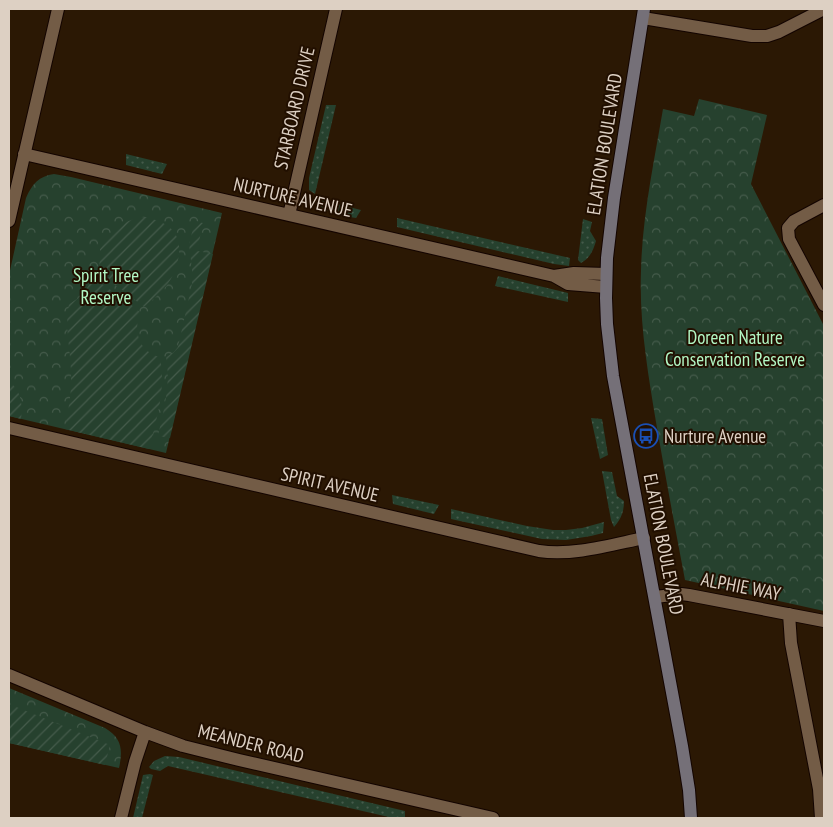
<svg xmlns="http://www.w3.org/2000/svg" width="833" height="827" viewBox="0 0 833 827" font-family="'PT Sans Narrow',sans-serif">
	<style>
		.grass { fill: url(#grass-dots) }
		.park { fill: url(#park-crowns) }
		.garden { fill: url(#garden-furrows) }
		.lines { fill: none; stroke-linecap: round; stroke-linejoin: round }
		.street-casing { stroke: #130400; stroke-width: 14 }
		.secondary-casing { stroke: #130400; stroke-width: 14 }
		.street { stroke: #735c46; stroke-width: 12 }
		.secondary { stroke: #757078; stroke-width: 12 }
		.labels { text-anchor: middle; stroke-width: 4; stroke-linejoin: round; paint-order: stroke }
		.street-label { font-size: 19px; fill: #ddd0c3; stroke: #210f00 }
		.park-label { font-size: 19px; fill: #b2f7c4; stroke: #210f00 }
		.poi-label { font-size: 19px; fill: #ddd0c3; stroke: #210f00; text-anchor: start }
	</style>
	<defs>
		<pattern id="grass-dots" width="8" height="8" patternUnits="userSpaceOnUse" patternTransform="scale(1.25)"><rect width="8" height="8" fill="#26412e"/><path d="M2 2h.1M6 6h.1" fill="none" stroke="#455b4b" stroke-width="1.8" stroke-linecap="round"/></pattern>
		<pattern id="park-crowns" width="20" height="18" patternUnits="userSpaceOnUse" patternTransform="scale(1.25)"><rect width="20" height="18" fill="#26412e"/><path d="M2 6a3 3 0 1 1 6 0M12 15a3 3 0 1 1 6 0" fill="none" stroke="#455b4b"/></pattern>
		<pattern id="garden-furrows" width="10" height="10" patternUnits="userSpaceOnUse" patternTransform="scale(1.25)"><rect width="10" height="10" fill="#26412e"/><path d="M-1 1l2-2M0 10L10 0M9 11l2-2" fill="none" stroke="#455b4b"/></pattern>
	</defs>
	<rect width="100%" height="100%" fill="#2b1804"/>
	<path class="grass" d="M 326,105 L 336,105 L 315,194 L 309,190 L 309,178 Z
		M 126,154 L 167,164 L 162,174 L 126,165 Z
		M 317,199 L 361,210 L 356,218 C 340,215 325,214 314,200 Z
		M 397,218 L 570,258 L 569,266 L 554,264 L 397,227 Z
		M 583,219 L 592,222 L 590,231 L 596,241 C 593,251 590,258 581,263 L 578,260 Z
		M 498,276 L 568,293 L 568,302 L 495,286 Z
		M 591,418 L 602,419 L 608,455 L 600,459 Z
		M 602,471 L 612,472 L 617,496 L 624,501 C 624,512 621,519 614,527 L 611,520 Z
		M 392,495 L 439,505 L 434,514 L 393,504 Z
		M 451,509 L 527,526 L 553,530 L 566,530 L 582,528 L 604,522 L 603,533 L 591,536 L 566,540 L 542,539 L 451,519 Z
		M 165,756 L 179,757 L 405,811 L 405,818 L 393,818 L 168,766 L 160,771 L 151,769 L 149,767 L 154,761 Z
		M 150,774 L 153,775 L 142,818 L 133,818 L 143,775 Z"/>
	<path class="park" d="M 699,99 L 767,115 L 751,184 L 824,326 L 824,611 L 685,580 C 675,527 665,475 656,422 C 648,373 639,322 641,271 C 642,218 654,162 663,109 L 694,116 Z
		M 54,174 L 71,177 L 222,213 L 166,453 L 9,416 L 9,275 L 26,198 C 32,184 39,176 54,174 Z
		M 9,688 L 105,728 C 122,738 123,750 119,768 L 9,743 Z"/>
	<path class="garden" d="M 141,217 C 167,220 184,232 178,260 C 176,268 173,276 169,282 C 163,292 152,300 144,307 L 121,289 L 96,273 C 100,265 101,258 100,249 C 112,233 119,222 141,217 Z
		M 195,221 L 203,223 L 197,251 L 213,254 L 170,438 L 158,436 C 164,409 171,384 166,357 L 174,352 L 178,347 L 192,284 L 192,269 L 189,244 Z
		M 93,278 L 124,299 L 140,312 C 133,331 139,352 160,357 C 166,390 157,418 149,449 L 65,429 C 68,411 72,393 71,374 C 71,351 64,326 69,304 C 81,298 87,289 93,278 Z
		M 9,381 C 21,391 23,404 21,419 L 9,416 Z
		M 9,704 L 110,745 L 105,765 L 9,743 Z"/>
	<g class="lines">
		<g class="street-casing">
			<path id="street" d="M 643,18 L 752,36 L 767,36 L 779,32 L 824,9
				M 24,154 L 554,276 L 568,284 L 606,287
				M 824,205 L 794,221 L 788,228 L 789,239 L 824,305
				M 289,215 L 336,9
				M 9,221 L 58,9
				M 554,276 L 574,273 L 606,274
				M 9,428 L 539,551 C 573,556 610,545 644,538
				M 655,597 L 681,594 L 689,595 L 824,621
				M 789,614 L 791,643 L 819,789 L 821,818
				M 9,675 L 145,732 L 183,746 L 239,760 L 493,818
				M 121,818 L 135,762 L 145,732"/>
		</g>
		<g class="secondary-casing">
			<path id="secondary" d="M 644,9 L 614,198 L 607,258 L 606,298 L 607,324 L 613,376 L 682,746 L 689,790 L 691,818"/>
		</g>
		<use href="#street" class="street"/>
		<use href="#secondary" class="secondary"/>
	</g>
	<defs>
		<g id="bus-ring" transform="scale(1.25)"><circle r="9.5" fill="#210f00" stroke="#1a4fb4" stroke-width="1.5"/><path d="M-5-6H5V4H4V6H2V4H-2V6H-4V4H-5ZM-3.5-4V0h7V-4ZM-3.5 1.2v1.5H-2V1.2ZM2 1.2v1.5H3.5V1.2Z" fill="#1a4fb4"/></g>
	</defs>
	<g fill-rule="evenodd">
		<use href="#bus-ring" x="646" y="436"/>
	</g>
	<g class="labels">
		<g class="street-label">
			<text transform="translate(294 108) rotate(-77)" y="7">STARBOARD DRIVE</text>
			<text transform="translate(604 144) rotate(-81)" y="7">ELATION BOULEVARD</text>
			<text transform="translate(293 197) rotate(13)" y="7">NURTURE AVENUE</text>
			<text transform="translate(330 484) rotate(13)" y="7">SPIRIT AVENUE</text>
			<text transform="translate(664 544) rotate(79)" y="7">ELATION BOULEVARD</text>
			<text transform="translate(741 586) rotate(11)" y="7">ALPHIE WAY</text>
			<text transform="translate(251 743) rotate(14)" y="7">MEANDER ROAD</text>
		</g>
		<g class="park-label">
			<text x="106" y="282">Spirit Tree<tspan x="106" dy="22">Reserve</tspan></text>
			<text x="735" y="344">Doreen Nature<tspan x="735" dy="22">Conservation Reserve</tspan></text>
		</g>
		<g class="poi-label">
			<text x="664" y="443">Nurture Avenue</text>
		</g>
	</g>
	<rect width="833" height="827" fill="none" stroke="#ddd0c3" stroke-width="20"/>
</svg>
